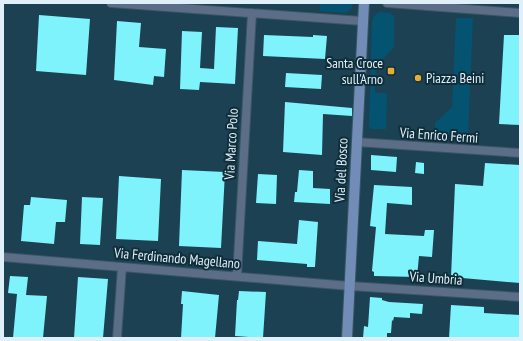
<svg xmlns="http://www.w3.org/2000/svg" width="523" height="341" viewBox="0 0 523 341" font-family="'PT Sans Narrow',sans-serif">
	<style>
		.built { fill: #1c4153 }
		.green { fill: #045370 }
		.building { fill: #7ef3fb }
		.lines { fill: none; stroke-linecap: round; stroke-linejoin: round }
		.street-casing { stroke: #3a5562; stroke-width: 10 }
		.secondary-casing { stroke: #3a5562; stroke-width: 12 }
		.street { stroke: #5c6d88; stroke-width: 8 }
		.secondary { stroke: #728cb8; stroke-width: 10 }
		.poi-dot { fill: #e3ae35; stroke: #102d3a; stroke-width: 1.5 }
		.labels { text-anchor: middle; stroke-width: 4; stroke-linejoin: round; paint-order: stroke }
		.poi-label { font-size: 14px; fill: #dff0f9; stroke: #102d3a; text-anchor: end }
		.street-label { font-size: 14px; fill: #dff0f9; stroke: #102d3a }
	</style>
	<rect width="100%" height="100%" fill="#1a3745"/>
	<path class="built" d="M 3,3 L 520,3 L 520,338 L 3,338 Z"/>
	<path class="green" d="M 320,3 L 352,3 L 352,8 L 346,13 L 320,11 Z
		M 379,12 L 390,13 L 394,16 L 394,47 L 376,66 L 375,93 L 387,93 L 386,129 L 372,129 L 369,126 L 372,22 L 374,16 Z
		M 456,18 L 473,18 L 468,135 L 435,134 L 435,123 L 452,107 Z"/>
	<path class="building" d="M 39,15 L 90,19 L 86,75 L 36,71 Z
		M 117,21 L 141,23 L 139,47 L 166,49 L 164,77 L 154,76 L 153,85 L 114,80 Z
		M 216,27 L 238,28 L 235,84 L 200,82 L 199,90 L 180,89 L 182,31 L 202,32 L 200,68 L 214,69 Z
		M 264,35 L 313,37 L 313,35 L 327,36 L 325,59 L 263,56 Z
		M 504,35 L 520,35 L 520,125 L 499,124 Z
		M 286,73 L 322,75 L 321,89 L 285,87 Z
		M 285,102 L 352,108 L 352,116 L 323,114 L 322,155 L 283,152 Z
		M 371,155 L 397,157 L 396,172 L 371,170 Z
		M 416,162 L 424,163 L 424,174 L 415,173 Z
		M 485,163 L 520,165 L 520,283 L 451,277 L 455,184 L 483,186 Z
		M 182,170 L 225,172 L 221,248 L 179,246 Z
		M 299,170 L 313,171 L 313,188 L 330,189 L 330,204 L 294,202 L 295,192 L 297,192 Z
		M 258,174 L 277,175 L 276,204 L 256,203 Z
		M 119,176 L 161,179 L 158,241 L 116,239 Z
		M 374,185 L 412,187 L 412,205 L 387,203 L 385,234 L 424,236 L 425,230 L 434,230 L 432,257 L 419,256 L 417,277 L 374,276 L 374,272 L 372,271 L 376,227 L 370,226 Z
		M 31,197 L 67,200 L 65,222 L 56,222 L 54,244 L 21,241 L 24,205 L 30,205 Z
		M 82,197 L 103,198 L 100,245 L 80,244 Z
		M 299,220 L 318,222 L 315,267 L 307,267 L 307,264 L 257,260 L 258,241 L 297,244 Z
		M 10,276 L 28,277 L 26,295 L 47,296 L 43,338 L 13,338 L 17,294 L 8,293 Z
		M 78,277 L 108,279 L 103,338 L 74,338 Z
		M 182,291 L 219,295 L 215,338 L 181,338 L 183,304 L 181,304 Z
		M 239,291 L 266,292 L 263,338 L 235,336 L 237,300 L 238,300 Z
		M 370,297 L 382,298 L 382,300 L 389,302 L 423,304 L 422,314 L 410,313 L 410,318 L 394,317 L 393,321 L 392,320 L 391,333 L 387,333 L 387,338 L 363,338 L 364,326 L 368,327 Z
		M 451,305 L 484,307 L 484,313 L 520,315 L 520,338 L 449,338 Z"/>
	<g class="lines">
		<g class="street-casing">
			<path id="street" d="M 111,3 L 362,21
				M 387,3 L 520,13
				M 356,142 L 520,153
				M 3,257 L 350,286 L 520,297
				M 237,276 L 252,13
				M 117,338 L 122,267"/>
		</g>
		<g class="secondary-casing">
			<path id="secondary" d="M 347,338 L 364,3"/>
		</g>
		<use href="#street" class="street"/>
		<use href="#secondary" class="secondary"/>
	</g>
	<g class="poi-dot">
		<rect x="387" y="67" width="8" height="8" rx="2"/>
		<circle cx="418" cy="78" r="4"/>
	</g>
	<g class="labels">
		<g class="poi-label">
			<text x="383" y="68">Santa Croce<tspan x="383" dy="16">sull'Arno</tspan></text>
			<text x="426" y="83" text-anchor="start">Piazza Beini</text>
		</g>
		<g class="street-label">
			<text transform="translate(439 135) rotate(4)" y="5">Via Enrico Fermi</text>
			<text transform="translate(231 144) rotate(-87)" y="5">Via Marco Polo</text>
			<text transform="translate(341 170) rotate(-87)" y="5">Via del Bosco</text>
			<text transform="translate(177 258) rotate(5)" y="5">Via Ferdinando Magellano</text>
			<text transform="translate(436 278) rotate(4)" y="5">Via Umbria</text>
		</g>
	</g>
	<rect width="523" height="341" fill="none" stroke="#dff0f9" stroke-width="8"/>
</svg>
